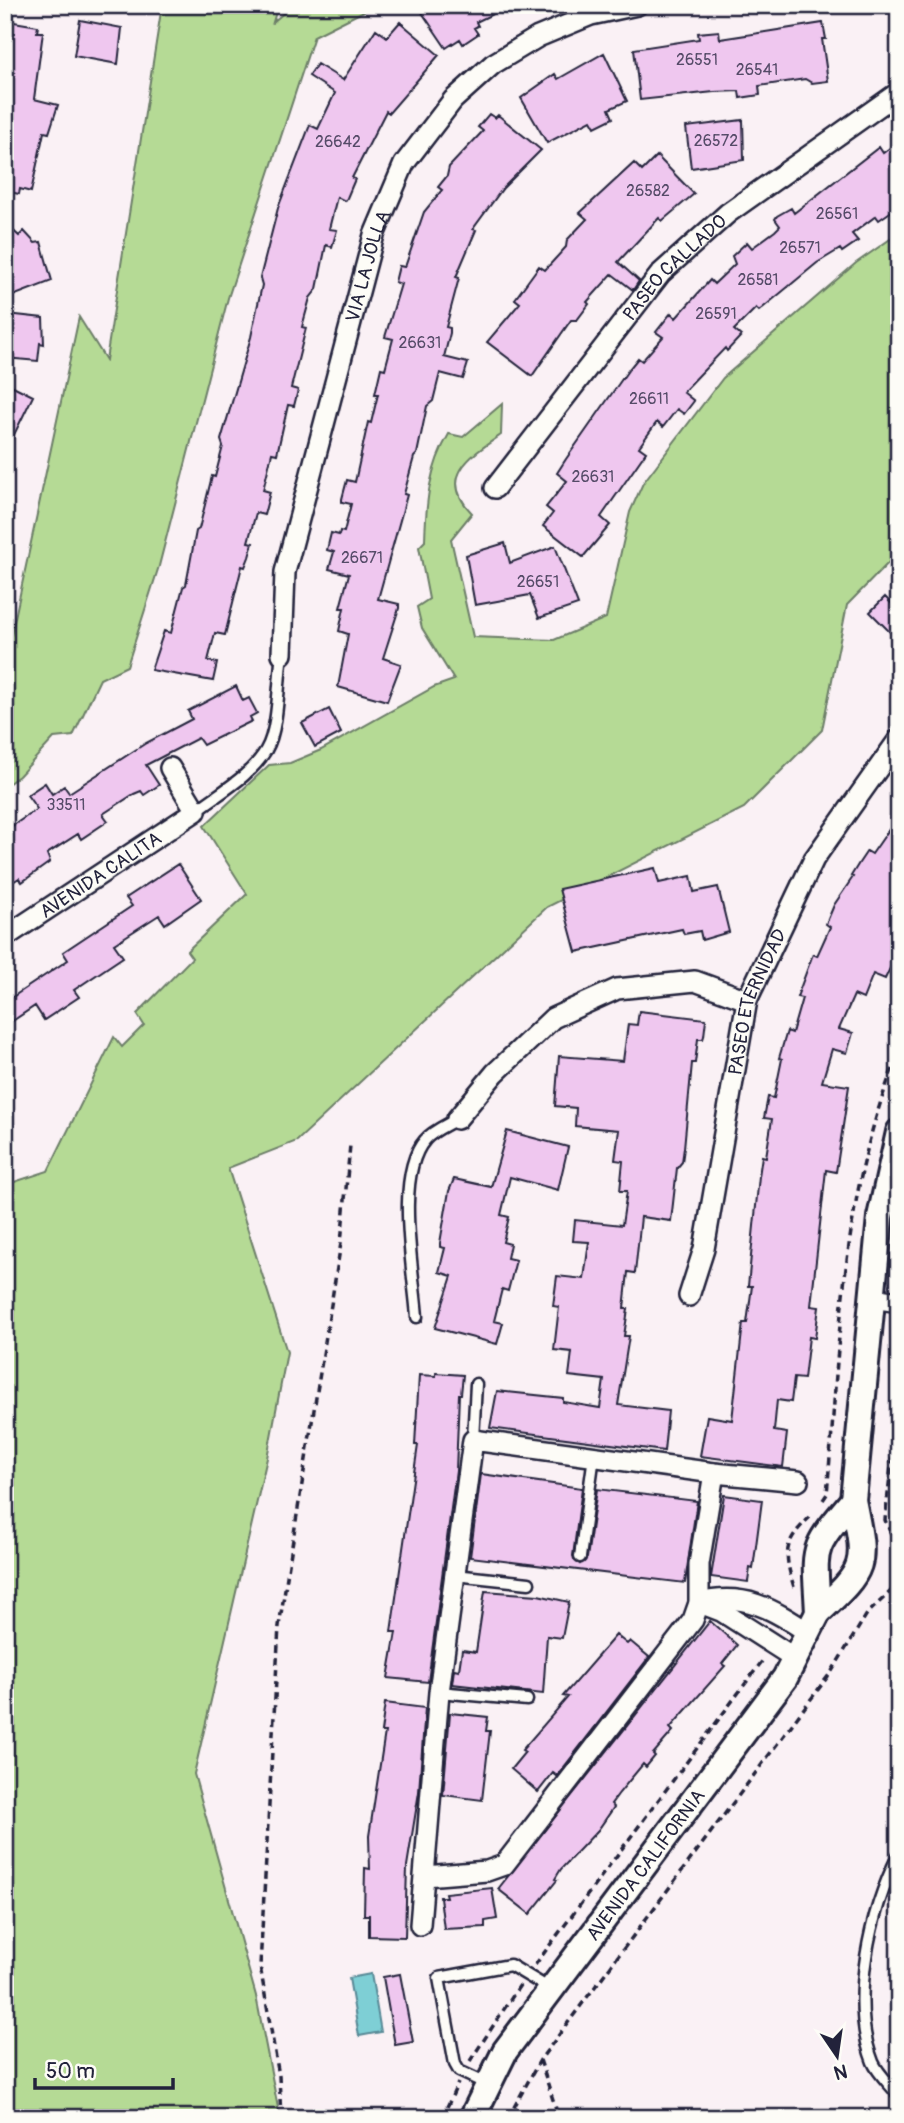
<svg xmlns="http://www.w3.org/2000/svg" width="904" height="2123" viewBox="0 0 904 2123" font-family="Pangolin,sans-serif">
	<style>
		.green { fill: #b5da95; stroke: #6c7e68; stroke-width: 2 }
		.water { fill: #7ecfd5; stroke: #598a97; stroke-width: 2 }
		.building { fill: #efc7ef; stroke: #22223b; stroke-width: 2 }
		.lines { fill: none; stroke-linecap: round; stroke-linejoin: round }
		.service-casing { stroke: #22223b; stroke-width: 15 }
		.minor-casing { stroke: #22223b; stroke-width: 24 }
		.tertiary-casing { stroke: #22223b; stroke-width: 30 }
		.path { stroke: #22223b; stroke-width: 3.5; stroke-dasharray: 7 5; stroke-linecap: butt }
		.service { stroke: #fdfcf7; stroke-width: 10 }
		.minor { stroke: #fdfcf7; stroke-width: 19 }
		.tertiary { stroke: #fdfcf7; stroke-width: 24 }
		.labels { text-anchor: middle; stroke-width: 7; stroke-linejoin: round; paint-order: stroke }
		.number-label { font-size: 16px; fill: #554b68 }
		.street-label { font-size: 19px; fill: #22223b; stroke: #fdfcf7 }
	</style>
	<rect width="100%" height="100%" fill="#faf1f5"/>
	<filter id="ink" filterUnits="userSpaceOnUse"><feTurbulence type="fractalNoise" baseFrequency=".0143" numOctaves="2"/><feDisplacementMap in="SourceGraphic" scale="14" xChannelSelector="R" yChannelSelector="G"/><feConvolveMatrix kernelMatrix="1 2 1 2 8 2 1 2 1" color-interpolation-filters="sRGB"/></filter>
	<g filter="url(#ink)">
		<path class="green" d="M 162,5 L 278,5 L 273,22 L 293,5 L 376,5 L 314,36 L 228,298 L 159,566 L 127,666 L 100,679 L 73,736 L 54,738 L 19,776 L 5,786 L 5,649 L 10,641 L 79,317 L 106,360 Z
			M 899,233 L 899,552 L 847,605 L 822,730 L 744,808 L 547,907 L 297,1141 L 228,1168 L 287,1352 L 267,1458 L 194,1774 L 256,1996 L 280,2118 L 5,2118 L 5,1185 L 48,1171 L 114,1037 L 122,1047 L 144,1025 L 137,1014 L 192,958 L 187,951 L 247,894 L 204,826 L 269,765 L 290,763 L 321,750 L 434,687 L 454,680 L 422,628 L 417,607 L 429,599 L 419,547 L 425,541 C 426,502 429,468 449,434 L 463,437 L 502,404 L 501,435 C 470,456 437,477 472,513 L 451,539 L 473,637 L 554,640 L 606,618 L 630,512 L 643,483 L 723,378 L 856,263 Z"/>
		<path class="water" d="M 371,1974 L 381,2032 L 359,2036 L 349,1978 Z"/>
		<path class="building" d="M 417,5 L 511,5 L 476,22 L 478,26 L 474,28 L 478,34 L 463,44 L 460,39 L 446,48 Z
			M 80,20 L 122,28 L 118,64 L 74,56 Z
			M 8,21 L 38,26 L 37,32 L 43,32 L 34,99 L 58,105 L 49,133 L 44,132 L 31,192 L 20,189 L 19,194 L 5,191 L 5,151 L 13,118 L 5,116 Z
			M 400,22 L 439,55 L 389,113 L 386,111 L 352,178 L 355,179 L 347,198 L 345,201 L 337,197 L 329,229 L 337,230 L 332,247 L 326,245 L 317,289 L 310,298 L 302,327 L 306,328 L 291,388 L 298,390 L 294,406 L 288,405 L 277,454 L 272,453 L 263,490 L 270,492 L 264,515 L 256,513 L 248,542 L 253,543 L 249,557 L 245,567 L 242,566 L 225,635 L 215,633 L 208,661 L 217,663 L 213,681 L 151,670 L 164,631 L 171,633 L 183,587 L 186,585 L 196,531 L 199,529 L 212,476 L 215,477 L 223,446 L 221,440 L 251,337 L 262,285 L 260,278 L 278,208 L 310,125 L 318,129 L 335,93 L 309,76 L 317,64 L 343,80 L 376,29 L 387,37 Z
			M 823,23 L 826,39 L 822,39 L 828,81 L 812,83 L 805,79 L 759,86 L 760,95 L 740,98 L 739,91 L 714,92 L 640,100 L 634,49 L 699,39 L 698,33 L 719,31 L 720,39 Z
			M 604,53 L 627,101 L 609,109 L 613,118 L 595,127 L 591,120 L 547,143 L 521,98 L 555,74 L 558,79 Z
			M 489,114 L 495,118 L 498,115 L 541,150 L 503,188 L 473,229 L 476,230 L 456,277 L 459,278 L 446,327 L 450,328 L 450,333 L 444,357 L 468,363 L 463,379 L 440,373 L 433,401 L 427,406 L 417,454 L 414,457 L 404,494 L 407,495 L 378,599 L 399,604 L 399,608 L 383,658 L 401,664 L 387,701 L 338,687 L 348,634 L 339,631 L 344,608 L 340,608 L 349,574 L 329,569 L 334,552 L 327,550 L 331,533 L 339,535 L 340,531 L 344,532 L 351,504 L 342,502 L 342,499 L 347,480 L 355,482 L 368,422 L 371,423 L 378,394 L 375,394 L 381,368 L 385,369 L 393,339 L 385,337 L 401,284 L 395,282 L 399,266 L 405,267 L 424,212 L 442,190 L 438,187 L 447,176 L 449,167 L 483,131 L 478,127 Z
			M 743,120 L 744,160 L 691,168 L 686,127 Z
			M 899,141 L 899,206 L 879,220 L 876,216 L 852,234 L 858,241 L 842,252 L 840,249 L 817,263 L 759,311 L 756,308 L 734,330 L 741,336 L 727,351 L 725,348 L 683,392 L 694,401 L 684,414 L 677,409 L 663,427 L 657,422 L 639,447 L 646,452 L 601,517 L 610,525 L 583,557 L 543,526 L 553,513 L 546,507 L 567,481 L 557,473 L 566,459 L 629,369 L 638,358 L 642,361 L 663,337 L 656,332 L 671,313 L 676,318 L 710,280 L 714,284 L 735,264 L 732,256 L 747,242 L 752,248 L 775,231 L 780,226 L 775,219 L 777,216 L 791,208 L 794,213 L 879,147 L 883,153 Z
			M 657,156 L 694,194 L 662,221 L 659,218 L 618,262 L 639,281 L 633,290 L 612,274 L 587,302 L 589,304 L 577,320 L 571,320 L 532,376 L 487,342 L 520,303 L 515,299 L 539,266 L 545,270 L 566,247 L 567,240 L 587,219 L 580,213 L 634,163 L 642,171 Z
			M 5,223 L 19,236 L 24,231 L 35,243 L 41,242 L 52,281 L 5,299 Z
			M 7,314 L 43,318 L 44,344 L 40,343 L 38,361 L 5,358 Z
			M 5,382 L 33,396 L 5,453 Z
			M 505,543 L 510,563 L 555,546 L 578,605 L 539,618 L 530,595 L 475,605 L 466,555 Z
			M 885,597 L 899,611 L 899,641 L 870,612 Z
			M 236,686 L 243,701 L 249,698 L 257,713 L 250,717 L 252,721 L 203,745 L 198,738 L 146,765 L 159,785 L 144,795 L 141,791 L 134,794 L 103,814 L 108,821 L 81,839 L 78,834 L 47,854 L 50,862 L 22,882 L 19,878 L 5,887 L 5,831 L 37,809 L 27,795 L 45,783 L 52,794 L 64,786 L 69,793 L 146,743 L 192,719 L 188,711 Z
			M 329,709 L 341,733 L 315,747 L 302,723 Z
			M 899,815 L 899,949 L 885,979 L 873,974 L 863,999 L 854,995 L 839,1029 L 853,1033 L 847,1053 L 832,1049 L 822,1082 L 849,1086 L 836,1172 L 826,1170 L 811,1306 L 819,1307 L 815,1338 L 809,1337 L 804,1379 L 794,1378 L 791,1402 L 777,1400 L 774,1431 L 787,1433 L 783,1467 L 700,1456 L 707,1416 L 732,1420 L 743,1323 L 747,1323 L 752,1286 L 748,1286 L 759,1176 L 762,1156 L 766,1157 L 772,1119 L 764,1118 L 768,1097 L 774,1098 L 782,1059 L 779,1058 L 787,1031 L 792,1033 L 802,998 L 797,997 L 813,954 L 817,956 L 830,927 L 826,924 L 834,905 L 853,877 L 851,876 L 859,863 L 867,851 L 872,854 Z
			M 178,864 L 201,899 L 165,924 L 159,915 L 114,944 L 123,957 L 74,990 L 79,997 L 44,1020 L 35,1006 L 5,1026 L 5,1002 L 68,960 L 63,952 L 132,906 L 126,898 Z
			M 655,868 L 659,883 L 691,876 L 694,892 L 718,887 L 729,932 L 702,940 L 700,931 L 684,934 L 682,929 L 576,952 L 559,889 Z
			M 639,1011 L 706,1019 L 704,1036 L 703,1039 L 698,1039 L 695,1063 L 692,1063 L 684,1148 L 682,1162 L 677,1168 L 671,1221 L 641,1217 L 635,1273 L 628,1272 L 624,1309 L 628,1309 L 624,1336 L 629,1336 L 618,1405 L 668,1411 L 664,1451 L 490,1428 L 497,1391 L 563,1398 L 563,1402 L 600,1408 L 604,1380 L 569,1376 L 572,1352 L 554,1350 L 559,1307 L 553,1306 L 557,1276 L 584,1279 L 589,1242 L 573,1241 L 575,1220 L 622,1225 L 627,1191 L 620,1191 L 623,1161 L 615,1160 L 619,1130 L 575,1126 L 576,1108 L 555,1106 L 559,1056 L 623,1061 L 628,1024 L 637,1025 Z
			M 507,1131 L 568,1147 L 558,1190 L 510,1177 L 501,1215 L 509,1217 L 503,1242 L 510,1244 L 507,1258 L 516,1260 L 508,1291 L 502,1289 L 494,1321 L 503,1323 L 497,1344 L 435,1328 L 452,1276 L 439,1272 L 445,1248 L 440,1247 L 440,1243 L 449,1191 L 454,1179 L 491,1187 Z
			M 436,1373 L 463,1375 L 461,1394 L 459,1394 L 456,1471 L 428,1682 L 388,1678 L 396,1632 L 391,1632 L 418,1445 L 415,1445 L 419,1375 L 436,1376 Z
			M 481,1474 L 582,1488 L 573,1556 L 580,1564 L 587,1558 L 597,1489 L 697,1501 L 685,1583 L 470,1557 Z
			M 724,1495 L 762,1500 L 753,1569 L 750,1568 L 748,1582 L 711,1577 Z
			M 485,1591 L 538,1595 L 569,1602 L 562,1638 L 547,1636 L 543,1694 L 452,1684 L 454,1669 L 459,1670 L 462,1650 L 476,1652 Z
			M 710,1621 L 737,1645 L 722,1664 L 725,1666 L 670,1728 L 673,1731 L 653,1754 L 655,1756 L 646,1767 L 643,1764 L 619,1793 L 611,1804 L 614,1807 L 598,1830 L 561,1869 L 555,1879 L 557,1880 L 530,1914 L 498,1889 Z
			M 616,1635 L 627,1644 L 630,1641 L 649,1657 L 557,1776 L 553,1773 L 538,1792 L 511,1769 L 525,1752 L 522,1750 L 568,1697 L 563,1696 Z
			M 385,1703 L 425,1708 L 419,1792 L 407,1866 L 405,1937 L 369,1936 L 369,1915 L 364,1915 L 365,1868 L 370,1869 L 369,1836 L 385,1732 L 381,1732 Z
			M 450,1713 L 488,1717 L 486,1731 L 490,1731 L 482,1800 L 443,1795 Z
			M 492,1888 L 497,1919 L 485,1921 L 485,1927 L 444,1929 L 440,1897 L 446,1897 L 445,1893 Z
			M 400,1974 L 413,2042 L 395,2045 L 383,1977 Z"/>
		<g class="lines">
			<g class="service-casing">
				<path id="service" d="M 196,811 C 219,793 251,776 266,750 C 279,728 278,681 282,654
					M 417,1317 C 414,1272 394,1175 425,1140 C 432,1131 447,1125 457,1119
					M 473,1440 L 476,1384
					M 580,1557 L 594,1456
					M 455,1575 L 529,1583
					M 439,1692 L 527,1700
					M 899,1854 C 870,1911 849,2001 873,2062 C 878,2074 891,2085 899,2096
					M 487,2084 L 459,2071 L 455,2064 L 439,1978 L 510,1965 L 550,1989"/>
			</g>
			<g class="minor-casing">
				<g id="minor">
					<path id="s1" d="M 495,488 L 661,273 L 728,213 L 899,92"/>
					<path id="s2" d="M 282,654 L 285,572 L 374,235 L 404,164 L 453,100 L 493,64 L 538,37 L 591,15 L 637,5"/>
					<path id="s3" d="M 5,937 L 196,811 L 170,768"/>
					<path d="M 457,1119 L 495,1073 L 553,1018 L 617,989 L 695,981 L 747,1000"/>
					<path id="s4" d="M 689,1296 L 704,1249 L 747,1000 L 814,859 L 899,739"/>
					<path d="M 872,1298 L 899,1302"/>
					<path d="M 699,1603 C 745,1592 771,1608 809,1633"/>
					<path d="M 700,1603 L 721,1611 L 796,1659"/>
					<path d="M 425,1876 L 487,1871 L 504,1865 L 693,1620 L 699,1603 L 699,1564 L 714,1473"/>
					<path d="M 420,1925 L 439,1692 L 473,1440 L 714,1473 L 798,1481"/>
				</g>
			</g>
			<g class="tertiary-casing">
				<g id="tertiary">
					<path d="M 853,1500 L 880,1217 L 899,1132"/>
					<path d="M 853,1500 C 866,1565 868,1567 818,1613 C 815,1546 808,1553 853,1500 Z"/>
					<path id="s5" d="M 472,2118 L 505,2051 L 785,1678 L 818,1613"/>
				</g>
			</g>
			<path class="path" d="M 899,1397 L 885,1520 L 899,1552
				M 823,1500 L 827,1494 C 840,1346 840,1192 899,1053
				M 794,1587 C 783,1552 784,1542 810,1517
				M 535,1965 L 763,1660
				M 540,2060 L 559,2118
				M 470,2061 L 520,1985
				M 281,2118 L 279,2076 L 260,1966 L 279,1626 L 341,1243 L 350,1145
				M 442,2118 L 458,2083
				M 508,2118 L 540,2060 L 832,1671 L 867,1614 L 892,1590 L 899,1571"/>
			<use href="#service" class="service"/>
			<use href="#minor" class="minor"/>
			<use href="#tertiary" class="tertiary"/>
		</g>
	</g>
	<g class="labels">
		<g class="number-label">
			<text x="697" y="65">26551</text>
			<text x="757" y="75">26541</text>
			<text x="716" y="146">26572</text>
			<text x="338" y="147">26642</text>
			<text x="648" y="196">26582</text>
			<text x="837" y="219">26561</text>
			<text x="800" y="253">26571</text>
			<text x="758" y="285">26581</text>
			<text x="716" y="319">26591</text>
			<text x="420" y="348">26631</text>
			<text x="649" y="404">26611</text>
			<text x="593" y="482">26631</text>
			<text x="362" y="563">26671</text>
			<text x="538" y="587">26651</text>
			<text x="66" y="810">33511</text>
		</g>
		<g class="street-label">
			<text dy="7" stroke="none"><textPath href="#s2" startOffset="399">VIA LA JOLLA</textPath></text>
			<text dy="7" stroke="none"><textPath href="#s1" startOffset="285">PASEO CALLADO</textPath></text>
			<text dy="7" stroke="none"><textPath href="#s3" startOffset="114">AVENIDA CALITA</textPath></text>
			<text dy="7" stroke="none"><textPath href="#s4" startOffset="303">PASEO ETERNIDAD</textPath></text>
			<text dy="7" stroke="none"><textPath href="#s5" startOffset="308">AVENIDA CALIFORNIA</textPath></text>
		</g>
	</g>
	<rect width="904" height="2123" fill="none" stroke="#fdfcf7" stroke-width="28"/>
	<rect x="14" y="14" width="876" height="2095" fill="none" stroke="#22223b" stroke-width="2.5" filter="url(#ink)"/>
	<g transform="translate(837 2056) rotate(167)" stroke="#fdfcf7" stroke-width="5" paint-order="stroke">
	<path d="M0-5L12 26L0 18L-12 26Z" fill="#22223b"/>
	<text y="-10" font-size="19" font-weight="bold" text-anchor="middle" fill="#22223b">N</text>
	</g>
	<path d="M35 2078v10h138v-10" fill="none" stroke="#22223b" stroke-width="3.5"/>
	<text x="46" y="2078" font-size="21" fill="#22223b" stroke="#fdfcf7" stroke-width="5" paint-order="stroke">50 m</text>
</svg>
